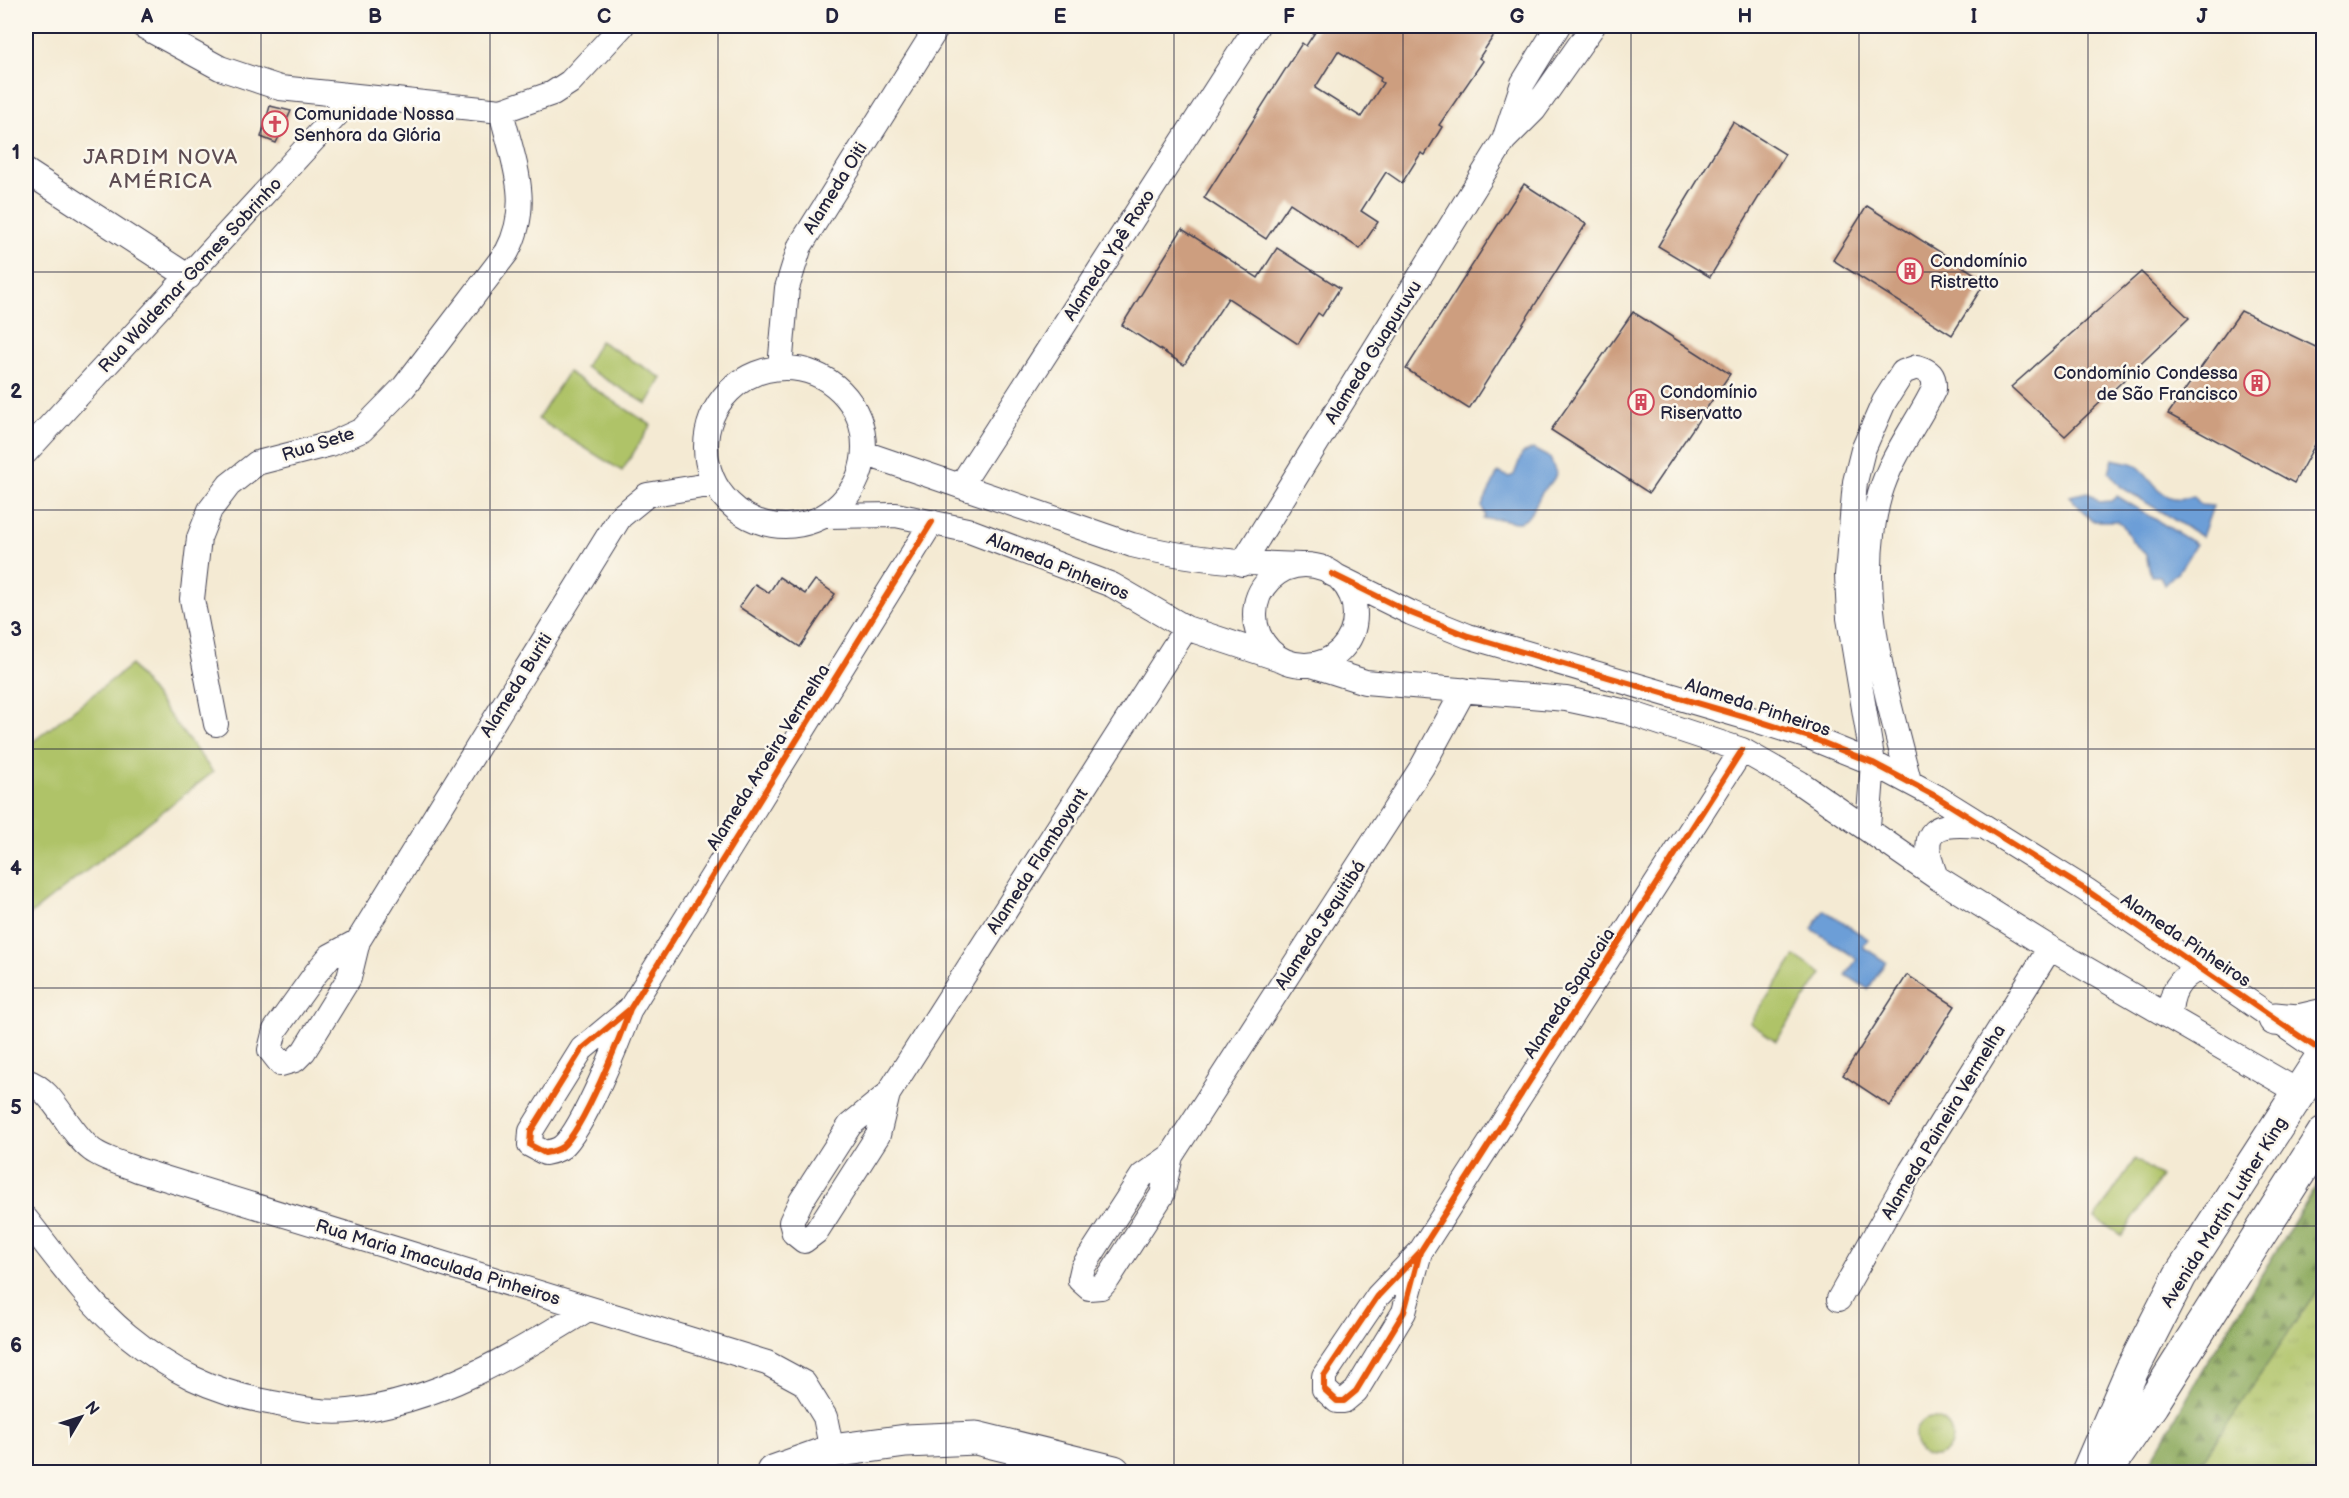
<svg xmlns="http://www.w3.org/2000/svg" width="2349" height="1498" viewBox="0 0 2349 1498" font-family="'Balsamiq Sans',sans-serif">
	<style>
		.grass { fill: url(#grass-tufts); stroke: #687251; stroke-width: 1.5 }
		.forest { fill: url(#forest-firs); stroke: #56664c; stroke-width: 1.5 }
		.pitch { fill: #afc367; stroke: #687251; stroke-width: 1.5 }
		.water { fill: #6c9ed7; stroke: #476089; stroke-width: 1.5 }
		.building { fill: #cd9e7f; fill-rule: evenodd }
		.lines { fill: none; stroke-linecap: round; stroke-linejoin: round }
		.minor-casing { stroke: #424052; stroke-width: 26 }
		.secondary-casing { stroke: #424052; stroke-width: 35 }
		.minor { stroke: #fff; stroke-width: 24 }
		.secondary { stroke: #fff; stroke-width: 33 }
		.cycleway-casing { stroke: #fbf7ec; stroke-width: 10 }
		.cycleway { stroke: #e8590c; stroke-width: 6 }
		.grid { fill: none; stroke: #22223b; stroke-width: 1.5; stroke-opacity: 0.55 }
		.labels { text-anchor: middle; stroke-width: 5; stroke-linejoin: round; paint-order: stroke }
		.poi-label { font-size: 18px; fill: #22223b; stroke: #fbf7ec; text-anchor: start }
		.street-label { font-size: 18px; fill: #22223b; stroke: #fbf7ec }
		.quarter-label { font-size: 21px; letter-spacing: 1.5px; fill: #5e4d53; stroke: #fbf7ec }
		.neatline { fill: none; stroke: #22223b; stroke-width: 2 }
		.grid-label { font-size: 20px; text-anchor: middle; font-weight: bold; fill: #22223b }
	</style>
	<defs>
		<pattern id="grass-tufts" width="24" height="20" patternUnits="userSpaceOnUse" patternTransform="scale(1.5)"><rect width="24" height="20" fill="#afc367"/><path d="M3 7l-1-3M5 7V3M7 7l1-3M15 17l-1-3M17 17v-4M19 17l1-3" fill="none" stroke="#96a75a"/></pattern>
		<pattern id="forest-firs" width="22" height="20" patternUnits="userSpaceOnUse" patternTransform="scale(1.5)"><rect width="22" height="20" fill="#8ba95c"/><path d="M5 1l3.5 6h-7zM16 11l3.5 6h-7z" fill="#71894d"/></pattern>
	</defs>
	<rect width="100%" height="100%" fill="#fbf7ec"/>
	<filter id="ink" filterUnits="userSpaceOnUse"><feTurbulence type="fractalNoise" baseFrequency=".0167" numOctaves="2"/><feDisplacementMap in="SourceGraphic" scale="12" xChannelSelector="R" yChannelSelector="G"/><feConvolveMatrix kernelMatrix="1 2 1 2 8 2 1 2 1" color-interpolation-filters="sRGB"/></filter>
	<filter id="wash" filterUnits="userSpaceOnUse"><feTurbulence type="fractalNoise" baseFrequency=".008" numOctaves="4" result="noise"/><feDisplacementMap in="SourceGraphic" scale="24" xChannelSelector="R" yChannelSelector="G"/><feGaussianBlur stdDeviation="1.35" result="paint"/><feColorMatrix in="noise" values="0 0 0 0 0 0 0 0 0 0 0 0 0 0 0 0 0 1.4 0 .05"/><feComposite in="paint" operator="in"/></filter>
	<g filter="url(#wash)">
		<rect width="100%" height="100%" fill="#f4ead3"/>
		<path class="grass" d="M 2323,1175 L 2323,1472 L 2145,1472 L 2202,1371 Z
			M1914 1437a19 19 0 1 1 38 0a19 19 0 1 1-38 0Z"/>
		<path class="forest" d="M 2323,1175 L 2323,1281 L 2195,1472 L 2145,1472 L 2202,1371 Z"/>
		<path class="pitch" d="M 600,341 L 662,378 L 647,404 L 585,367 Z
			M 568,372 L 651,425 L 622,471 L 538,419 Z
			M 131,665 L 213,772 L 31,914 L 26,907 L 26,747 Z
			M 1795,956 L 1822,974 L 1776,1041 L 1750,1023 Z
			M 2135,1159 L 2161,1177 L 2122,1236 L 2095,1218 Z"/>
		<path class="water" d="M 1533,449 L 1550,458 L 1556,473 C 1554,484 1544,487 1540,496 C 1520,539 1518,515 1483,519 L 1485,515 L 1482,506 L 1498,472 L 1509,477 L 1514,475 L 1522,454 Z
			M 2113,459 C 2120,462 2130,461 2136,465 C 2157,480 2159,507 2194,496 L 2201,505 L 2213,506 L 2202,537 L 2121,487 L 2109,472 Z
			M 2088,492 L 2099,502 L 2111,501 L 2117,496 L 2196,544 L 2181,568 L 2164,585 L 2160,576 L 2151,576 L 2146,555 L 2132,541 L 2124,527 L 2117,521 L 2092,521 L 2069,496 Z
			M 1824,910 L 1868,939 L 1863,947 L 1886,962 L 1868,989 L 1846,975 L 1857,959 L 1812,929 Z"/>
		<g id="blocks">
			<path class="building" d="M 1319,26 L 1500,26 L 1479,58 L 1483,61 L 1439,125 L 1442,127 L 1425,155 L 1421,153 L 1402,183 L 1386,172 L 1361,211 L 1378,222 L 1360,249 L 1290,203 L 1266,239 L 1204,198 L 1302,43 L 1306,46 ZM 1338,51 L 1381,78 L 1380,81 L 1383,83 L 1361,117 L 1315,88 Z
				M 270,106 L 291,111 L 276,143 L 261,137 Z
				M 1733,122 L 1785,154 L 1710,277 L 1658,246 Z
				M 1524,184 L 1586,224 L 1469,409 L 1406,369 Z
				M 1867,206 L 1986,281 L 1952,335 L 1833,260 Z
				M 1182,229 L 1258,278 L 1277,248 L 1340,288 L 1322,316 L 1318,313 L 1298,344 L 1228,298 L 1184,365 L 1122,325 Z
				M 2141,272 L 2189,318 L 2065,436 L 2011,387 Z
				M 2241,311 L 2324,351 L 2324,428 L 2294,483 L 2168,414 Z
				M 1633,312 L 1730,374 L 1649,493 L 1551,430 Z
				M 779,577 L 805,594 L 815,580 L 835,594 L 800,647 L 739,607 L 755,584 L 769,593 Z
				M 1907,975 L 1955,1006 L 1890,1106 L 1843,1075 Z"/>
		</g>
	</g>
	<g filter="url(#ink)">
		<use href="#blocks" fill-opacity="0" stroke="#424052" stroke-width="1.5"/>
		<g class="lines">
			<g class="minor-casing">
				<path id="minor" d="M 143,26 L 220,68 L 280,88 L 501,111 L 553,93 L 570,82 L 622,26
					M 1505,137 L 1523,83 L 1558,26
					M 26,171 L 189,277
					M 780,368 L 787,288 L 800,246 L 938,26
					M706 447a79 79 0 1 1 158 0a79 79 0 1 1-158 0Z
					M 26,452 L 353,97
					M 864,453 L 1132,545 C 1188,559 1243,564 1301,565
					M 961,485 L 1257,26
					M 825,516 L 896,515 L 967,530 L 1112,585 L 1186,628 L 1280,659
					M 1242,564 L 1504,140 L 1534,110 L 1593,26
					M1255 615a50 50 0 1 1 100 0a50 50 0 1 1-100 0Z
					M 1332,574 L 1411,613 L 1468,636 L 1755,720 L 1809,737 L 1873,763 L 1937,797 L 2086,890 L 2324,1053
					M 1312,665 L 1365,682 L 1566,699 L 1627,712 L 1742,750 L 1800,783 L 1936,877 L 2050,948 L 2299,1092
					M 216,724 L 192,599 L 199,538 L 210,510 L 229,485 L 257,463 L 331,444 L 362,430 L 404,387 L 507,252 C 533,203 513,161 501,111
					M 1868,827 L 1873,763 L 1849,618 L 1847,575 L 1855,482 L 1863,450 L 1884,402 L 1903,372 L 1917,367 C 1930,371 1935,375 1934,389 C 1917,424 1891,456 1880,494 C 1853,588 1886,690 1909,781
					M 1936,877 C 1917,828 1934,822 1980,826
					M 358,941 L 330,956 L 316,973 L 275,1030 L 270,1050 L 281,1064 L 295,1060 L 304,1051 L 349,978 L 358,941 L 620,517 L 647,495 L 715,484
					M 630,1009 L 582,1049 L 531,1131 L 530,1145 L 545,1153 C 550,1152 558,1150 562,1147 C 583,1130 620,1037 630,1009 L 932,522
					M 2170,1017 C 2170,993 2178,978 2200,968
					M 26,1081 C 54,1089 66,1130 92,1150 C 104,1159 124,1164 138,1170 L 767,1363 L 804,1383 L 825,1417 L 832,1451
					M 888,1094 L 878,1135 L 816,1232 L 804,1241 L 794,1233 L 791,1222 L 801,1201 L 850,1125 L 888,1094 L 1186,628
					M 1171,1156 L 1142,1176 L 1083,1267 L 1080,1280 L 1089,1288 L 1101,1287 L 1108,1279 L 1162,1195 L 1171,1156 L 1422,767 L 1464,690
					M 26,1219 C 56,1257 89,1304 127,1335 C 172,1372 211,1391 268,1402 C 293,1407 323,1414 349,1411 C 436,1403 516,1354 588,1309
					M 1420,1252 L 1404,1312 L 1356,1391 L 1344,1401 L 1337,1401 L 1324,1389 L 1324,1376 L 1378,1296 L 1420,1252 L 1742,750
					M 1839,1299 L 1911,1171 L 2050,948"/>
			</g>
			<g class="secondary-casing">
				<path id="secondary" d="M 2275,1019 L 2298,1021 L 2324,1015
					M 773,1472 L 832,1451 L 906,1441 L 976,1438 L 1114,1472
					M 2088,1472 L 2132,1370 L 2180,1276 L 2324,1054
					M 2105,1472 L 2152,1404 L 2324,1133"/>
			</g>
			<use href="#minor" class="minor"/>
			<use href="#secondary" class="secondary"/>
			<g class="cycleway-casing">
				<path id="cycleway" d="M 1332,574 L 1411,613 L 1468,636 L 1755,720 L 1809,737 L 1873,763 L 1937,797 L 2086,890 L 2324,1053
					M 630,1009 L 582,1049 L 531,1131 L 530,1145 L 545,1153 C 550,1152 558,1150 562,1147 C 583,1130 620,1037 630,1009 L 932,522
					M 1420,1252 L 1404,1312 L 1356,1391 L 1344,1401 L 1337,1401 L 1324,1389 L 1324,1376 L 1378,1296 L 1420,1252 L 1742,750"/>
			</g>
			<use href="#cycleway" class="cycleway"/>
		</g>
	</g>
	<path class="grid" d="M 261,26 L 261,1472M 490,26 L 490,1472M 718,26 L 718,1472M 946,26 L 946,1472M 1174,26 L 1174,1472M 1403,26 L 1403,1472M 1631,26 L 1631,1472M 1859,26 L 1859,1472M 2088,26 L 2088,1472M 26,272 L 2324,272M 26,510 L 2324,510M 26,749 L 2324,749M 26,988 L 2324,988M 26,1226 L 2324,1226"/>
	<defs>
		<g id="church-ring" transform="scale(1.35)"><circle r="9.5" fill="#fbf7ec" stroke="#d1495b" stroke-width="1.5"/><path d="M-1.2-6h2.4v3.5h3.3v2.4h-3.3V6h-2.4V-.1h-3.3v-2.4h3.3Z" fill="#d1495b"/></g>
		<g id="building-ring" transform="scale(1.35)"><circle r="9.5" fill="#fbf7ec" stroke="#d1495b" stroke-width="1.5"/><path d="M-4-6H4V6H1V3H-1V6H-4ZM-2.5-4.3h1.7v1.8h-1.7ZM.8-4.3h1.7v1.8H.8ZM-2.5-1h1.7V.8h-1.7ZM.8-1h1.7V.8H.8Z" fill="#d1495b"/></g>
	</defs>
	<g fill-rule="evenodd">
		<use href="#church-ring" x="275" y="124"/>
		<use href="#building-ring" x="1910" y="271"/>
		<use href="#building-ring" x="2257" y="383"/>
		<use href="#building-ring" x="1641" y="402"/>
	</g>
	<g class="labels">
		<g class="poi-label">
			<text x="294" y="120">Comunidade Nossa<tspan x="294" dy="21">Senhora da Glória</tspan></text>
			<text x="1930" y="267">Condomínio<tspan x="1930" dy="21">Ristretto</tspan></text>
			<text x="2238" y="379" text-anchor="end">Condomínio Condessa<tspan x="2238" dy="21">de São Francisco</tspan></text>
			<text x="1660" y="398">Condomínio<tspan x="1660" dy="21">Riservatto</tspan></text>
		</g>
		<g class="street-label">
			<text transform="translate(835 188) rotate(-58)" y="6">Alameda Oiti</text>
			<text transform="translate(1109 255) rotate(-57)" y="6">Alameda Ypê Roxo</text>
			<text transform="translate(190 275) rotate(-47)" y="6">Rua Waldemar Gomes Sobrinho</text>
			<text transform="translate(1373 352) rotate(-58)" y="6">Alameda Guapuruvu</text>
			<text transform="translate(318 444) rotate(-18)" y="6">Rua Sete</text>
			<text transform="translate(1058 566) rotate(22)" y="6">Alameda Pinheiros</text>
			<text transform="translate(516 685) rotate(-58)" y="6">Alameda Buriti</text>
			<text transform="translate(1758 707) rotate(18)" y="6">Alameda Pinheiros</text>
			<text transform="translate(768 757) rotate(-58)" y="6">Alameda Aroeira Vermelha</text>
			<text transform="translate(1037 861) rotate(-57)" y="6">Alameda Flamboyant</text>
			<text transform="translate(1320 925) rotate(-57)" y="6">Alameda Jequitibá</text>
			<text transform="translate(2186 940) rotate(34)" y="6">Alameda Pinheiros</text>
			<text transform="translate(1569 993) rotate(-57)" y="6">Alameda Sapucaia</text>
			<text transform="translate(1943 1122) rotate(-59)" y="6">Alameda Paineira Vermelha</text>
			<text transform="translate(2224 1212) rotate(-58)" y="6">Avenida Martin Luther King</text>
			<text transform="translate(438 1262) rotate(17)" y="6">Rua Maria Imaculada Pinheiros</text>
		</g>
		<g class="quarter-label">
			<text x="161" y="164">JARDIM NOVA<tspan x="161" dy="24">AMÉRICA</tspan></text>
		</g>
	</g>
	<rect width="2349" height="1498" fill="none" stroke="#fbf7ec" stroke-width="66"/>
	<g transform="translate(81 1417) rotate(51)" stroke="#fbf7ec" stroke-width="4.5" paint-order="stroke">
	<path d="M0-4.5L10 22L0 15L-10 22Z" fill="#22223b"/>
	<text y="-9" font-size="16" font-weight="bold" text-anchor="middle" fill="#22223b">N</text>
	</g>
	<rect x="33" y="33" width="2283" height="1432" class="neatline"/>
	<g class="grid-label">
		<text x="147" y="23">A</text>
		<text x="375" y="23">B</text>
		<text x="604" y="23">C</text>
		<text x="832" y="23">D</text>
		<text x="1060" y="23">E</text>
		<text x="1289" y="23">F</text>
		<text x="1517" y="23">G</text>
		<text x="1745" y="23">H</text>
		<text x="1974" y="23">I</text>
		<text x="2202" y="23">J</text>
		<text x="16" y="159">1</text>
		<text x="16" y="398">2</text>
		<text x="16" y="636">3</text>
		<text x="16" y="875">4</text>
		<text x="16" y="1114">5</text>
		<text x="16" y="1352">6</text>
	</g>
</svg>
